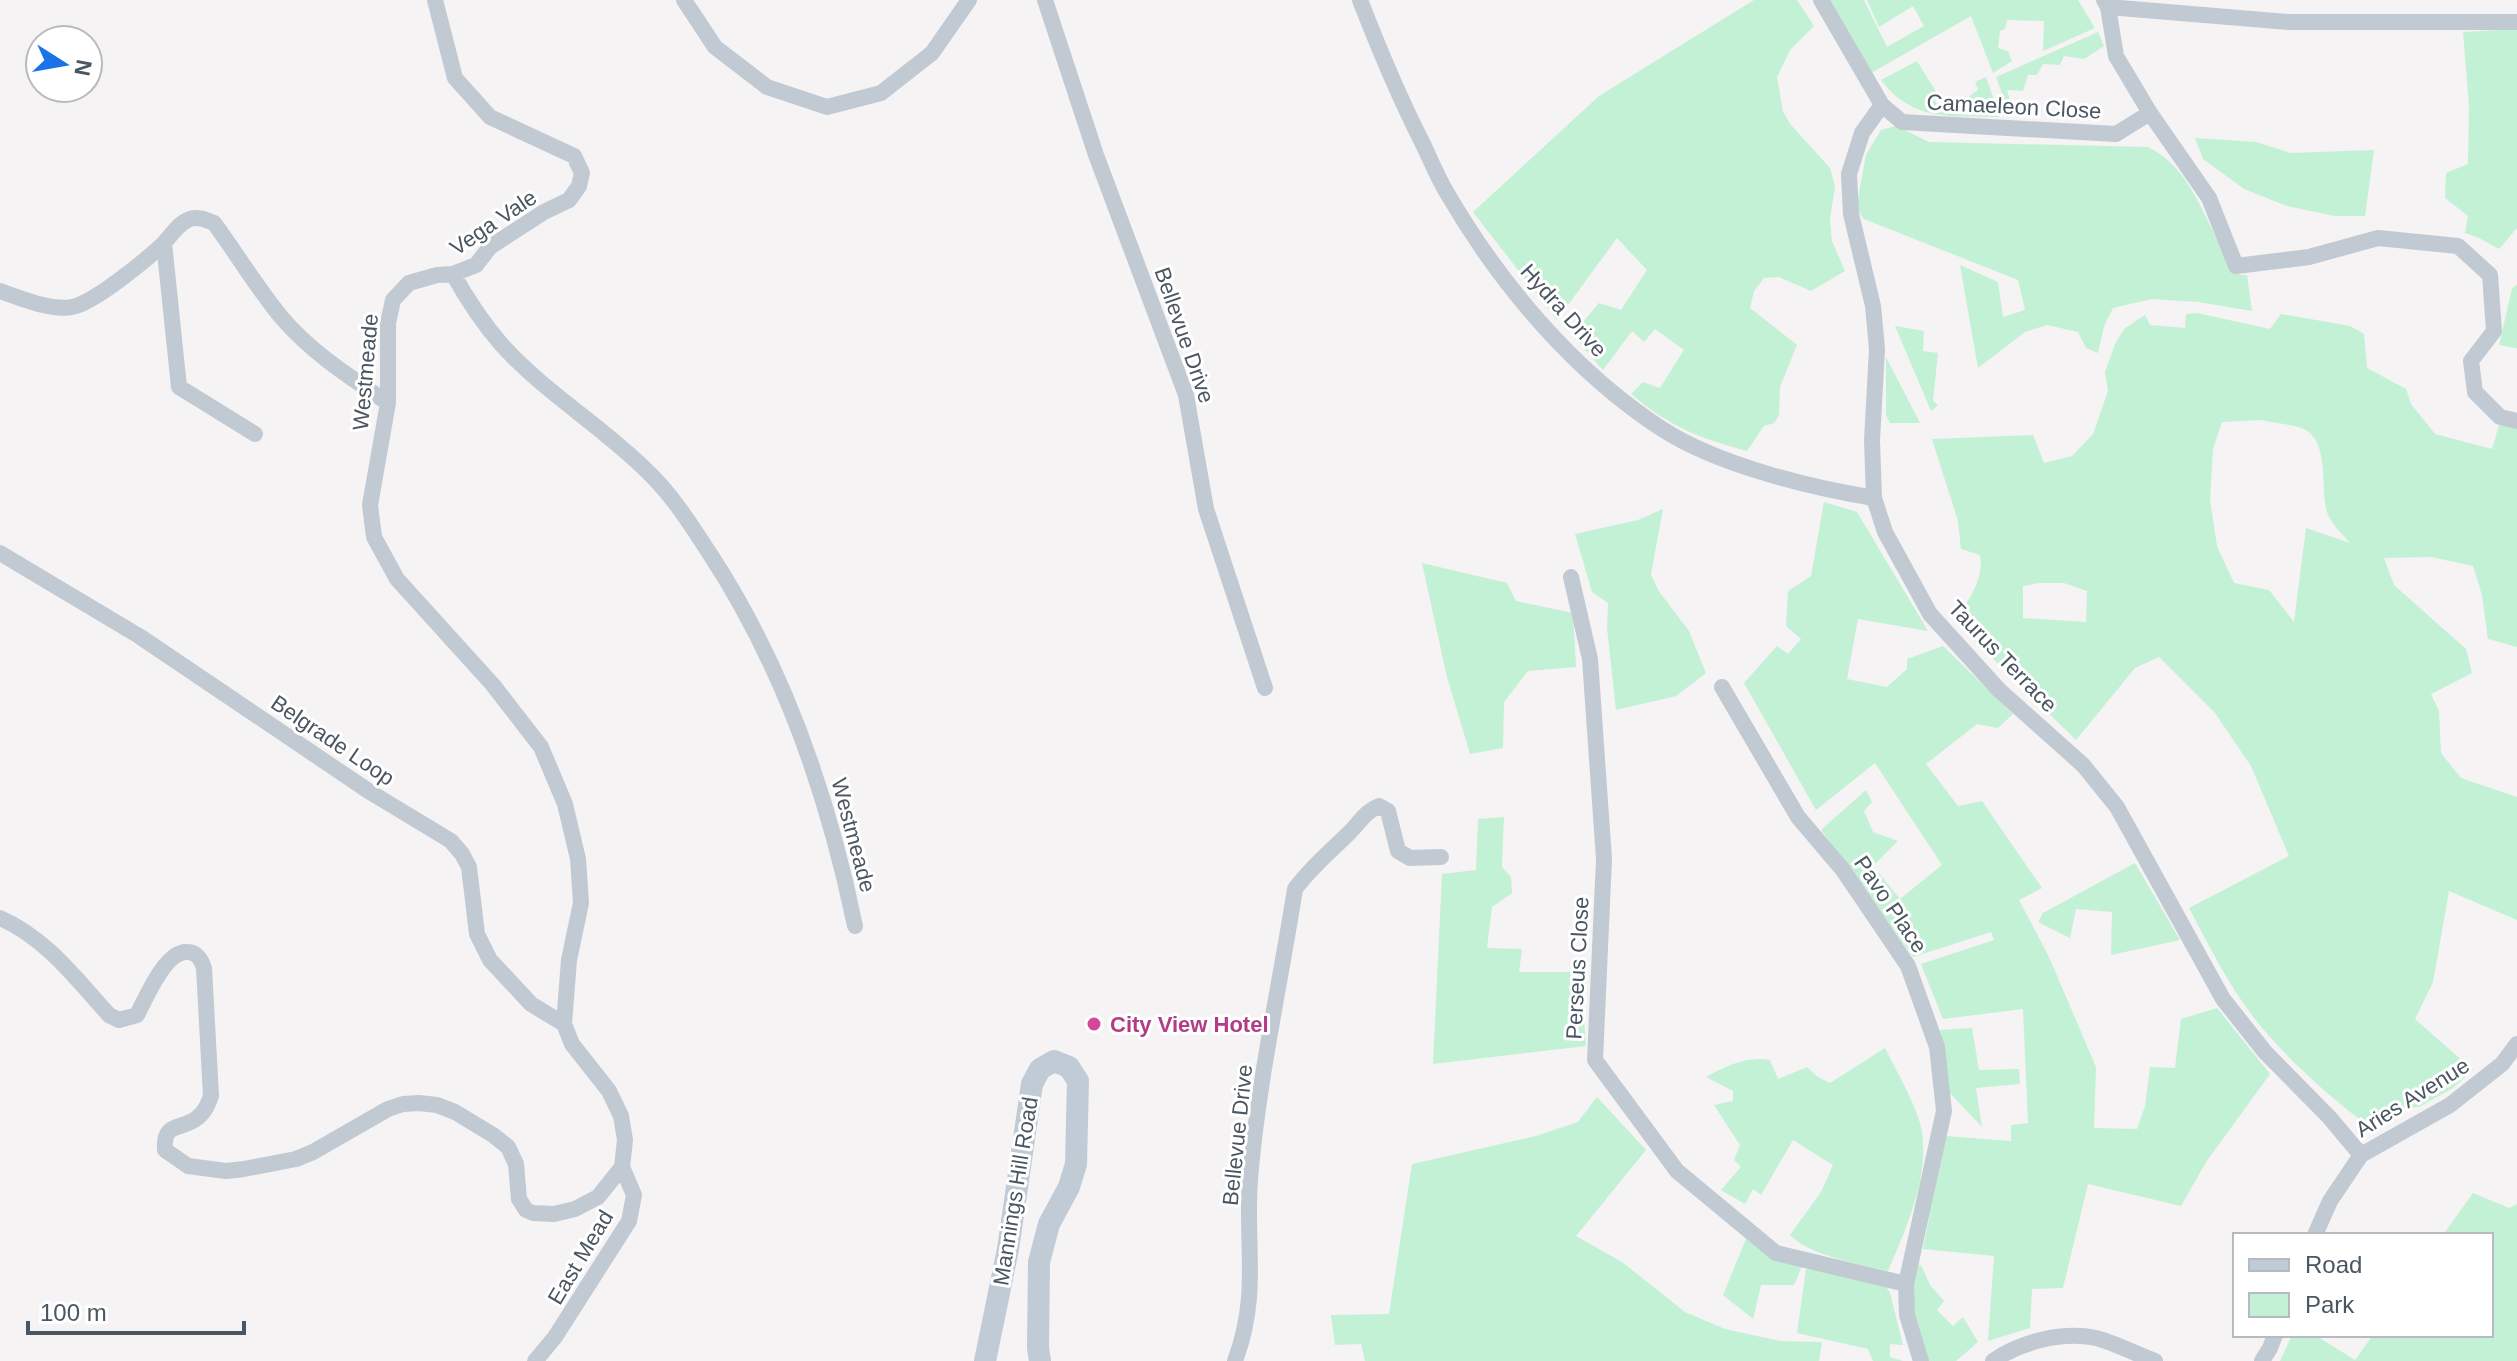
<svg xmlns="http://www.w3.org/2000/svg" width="2517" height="1361" viewBox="0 0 2517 1361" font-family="Arial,sans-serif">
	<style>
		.green { fill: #c3f1d5; fill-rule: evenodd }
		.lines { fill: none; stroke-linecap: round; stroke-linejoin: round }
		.street { stroke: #c1cad2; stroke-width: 16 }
		.secondary { stroke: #c1cbd6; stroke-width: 22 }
		.hotel-dot { fill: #d1479c; stroke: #fff; stroke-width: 3 }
		.labels { text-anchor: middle; stroke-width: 6; stroke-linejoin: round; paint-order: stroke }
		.street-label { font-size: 22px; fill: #4a5661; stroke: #fff }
		.hotel-label { font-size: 22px; font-weight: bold; fill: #b23c85; stroke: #fff; text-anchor: start }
	</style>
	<rect width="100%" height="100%" fill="#f5f3f3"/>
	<path class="green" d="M 1754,0 L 1797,0 L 1814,26 L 1790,50 L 1777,77 L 1783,112 L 1791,125 L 1830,168 L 1835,186 L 1830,220 L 1832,241 L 1845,271 L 1811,291 L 1779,277 L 1764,278 L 1754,291 L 1750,308 L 1797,345 L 1780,387 L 1779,415 L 1774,423 L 1764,426 L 1747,451 C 1697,437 1672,428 1631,394 L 1643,382 L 1660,388 L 1684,350 L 1655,329 L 1644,342 L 1632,331 L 1603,370 L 1572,335 L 1599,303 L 1621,310 L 1647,270 L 1617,238 L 1557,320 L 1473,212 L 1599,96 Z
		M 1828,0 L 1864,0 L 1887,47 L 1924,26 L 1913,6 L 1879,27 L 1867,0 L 2078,0 L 2095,28 L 2043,51 L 2044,21 L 2007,20 L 2005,29 L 2000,31 L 1998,48 L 2008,51 L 2012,61 L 1993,73 L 1971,16 L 1871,73 Z
		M 2517,29 L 2517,228 L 2499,249 L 2479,238 L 2465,233 L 2468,216 L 2445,198 L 2446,173 L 2468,164 L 2469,106 L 2463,32 Z
		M 2098,32 L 2104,46 L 2084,59 L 2064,56 L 2060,65 L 2043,64 L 2037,75 L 2028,75 L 2023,91 L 2007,90 L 2013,111 L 2010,115 L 1996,77 Z
		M 1917,61 L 1938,95 L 1934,99 L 1941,111 L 1951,107 L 1955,113 L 1970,105 L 1967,98 L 1978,90 L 1975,82 L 1986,77 L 2000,117 C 1953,116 1912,122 1881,80 Z
		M 1896,126 L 1929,142 L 2148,147 C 2198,171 2206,235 2240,275 L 2247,275 L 2252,311 L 2198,302 L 2152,299 L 2113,308 L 2104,326 L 2098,353 L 2086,348 L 2078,332 L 2047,325 L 2025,332 L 1978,368 L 1960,265 L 1998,282 L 2003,317 L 2025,310 L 2018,280 L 1864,219 L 1856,209 L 1866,155 L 1881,130 Z
		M 2195,138 L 2256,142 L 2291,153 L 2374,150 L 2365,216 L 2334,216 L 2287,206 L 2244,189 L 2203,159 Z
		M 2517,284 L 2517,348 L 2516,348 L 2499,345 L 2512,289 Z
		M 2197,313 L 2270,329 L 2281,314 L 2350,326 L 2364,334 L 2367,368 L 2406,389 L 2411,404 L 2435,434 L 2492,449 L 2499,425 L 2517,428 L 2517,647 L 2488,639 L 2482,595 L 2473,566 L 2431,557 L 2384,558 L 2394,585 L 2466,649 L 2472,673 L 2431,694 L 2439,711 L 2441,753 L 2461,778 L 2517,797 L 2517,920 L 2449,891 L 2433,982 L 2415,1019 L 2473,1070 L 2453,1088 L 2421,1106 L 2401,1111 L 2371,1128 C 2330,1097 2291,1063 2259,1024 C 2230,989 2210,947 2189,908 L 2289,856 L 2251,766 L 2215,713 L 2159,657 L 2135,668 L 2076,740 L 1953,619 C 1968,606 1985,575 1980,555 L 1961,549 L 1958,521 L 1932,439 L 2033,435 L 2044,463 L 2072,456 L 2093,434 L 2108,391 L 2105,372 L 2115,344 L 2124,329 L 2145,315 L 2150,325 L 2185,328 L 2186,314 ZM 2260,420 C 2274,423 2291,424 2304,429 C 2330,441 2320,490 2327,512 C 2331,524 2342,534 2350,543 L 2306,528 L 2294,622 L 2269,590 L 2234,583 L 2217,546 L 2210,500 L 2213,449 L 2222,422 ZM 2039,583 L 2064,583 L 2087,591 L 2086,622 L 2023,618 L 2023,586 Z
		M 1895,326 L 1924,331 L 1923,351 L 1938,353 L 1933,401 L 1938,405 L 1931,411 Z
		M 1886,357 L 1920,423 L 1890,423 L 1886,415 Z
		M 1824,502 L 1857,512 L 1928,631 L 1858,619 L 1847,679 L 1887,687 L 1907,669 L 1907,659 L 1943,646 L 2013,714 L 1998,728 L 1977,724 L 1926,764 L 1958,806 L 1982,801 L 2042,888 L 2019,900 L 2049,957 L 2096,1067 L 2094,1128 L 2137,1129 L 2145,1106 L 2150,1067 L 2175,1068 L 2181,1019 L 2217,1008 L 2270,1074 L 2206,1162 L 2181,1206 L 2088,1184 L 2063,1288 L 2032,1289 L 2030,1328 L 1988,1341 L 1994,1256 L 1923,1249 L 1945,1136 L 2011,1141 L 2011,1125 L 2028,1123 L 2023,1009 L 1943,1019 L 1921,964 L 1994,940 L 1991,932 L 1913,957 L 1821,830 L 1866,790 L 1872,802 L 1864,811 L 1873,832 L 1898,841 L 1873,866 L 1900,899 L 1942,865 L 1875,763 L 1816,810 L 1744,683 L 1777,646 L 1788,654 L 1801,639 L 1786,626 L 1788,591 L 1811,576 Z
		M 1663,509 L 1651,574 L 1658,590 L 1689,631 L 1706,673 L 1676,696 L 1616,710 L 1607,628 L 1608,603 L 1592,592 L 1575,534 L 1638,520 Z
		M 1422,563 L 1507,583 L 1516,601 L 1573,613 L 1576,667 L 1528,671 L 1504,702 L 1503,748 L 1470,754 L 1447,677 Z
		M 1504,817 L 1502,867 L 1511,877 L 1512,893 L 1492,907 L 1487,948 L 1522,949 L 1519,972 L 1581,972 L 1586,1046 L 1433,1064 L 1442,874 L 1476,870 L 1478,819 Z
		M 2135,863 L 2180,940 L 2111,955 L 2112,912 L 2076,909 L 2070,938 L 2038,922 L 2043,913 Z
		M 1972,1028 L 1979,1070 L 2019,1069 L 2020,1084 L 1976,1088 L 1982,1127 L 1948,1091 L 1940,1030 Z
		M 1885,1048 C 1895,1068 1917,1107 1921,1127 C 1931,1174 1906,1229 1888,1271 C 1860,1264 1810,1256 1790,1235 L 1821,1192 L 1833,1165 L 1793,1140 L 1761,1195 L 1753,1189 L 1745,1204 L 1721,1190 L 1741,1167 L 1734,1160 L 1740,1145 L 1714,1105 L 1733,1101 L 1733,1091 L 1706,1077 C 1725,1066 1748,1056 1770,1060 L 1778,1079 L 1807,1067 L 1818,1077 L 1830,1083 Z
		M 1597,1097 L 1646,1150 L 1576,1236 L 1622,1262 L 1685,1312 L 1725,1329 L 1780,1341 L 1822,1342 L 1819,1361 L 1365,1361 L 1361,1344 L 1335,1345 L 1331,1315 L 1389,1314 L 1412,1164 L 1536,1136 L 1578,1122 Z
		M 2473,1193 L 2509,1208 L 2517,1204 L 2517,1361 L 2280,1361 L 2292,1335 L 2315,1335 L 2355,1360 L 2373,1335 L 2491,1335 L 2491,1235 L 2443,1235 Z
		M 1746,1239 L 1773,1258 L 1802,1266 L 1794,1285 L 1761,1285 L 1753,1319 L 1723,1295 Z
		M 1914,1265 L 1921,1265 L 1930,1285 L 1944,1301 L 1937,1310 L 1953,1326 L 1963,1317 L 1978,1342 L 1956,1361 L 1925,1361 L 1912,1323 Z
		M 1806,1269 L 1845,1274 L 1883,1282 L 1890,1293 L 1903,1345 L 1890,1344 L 1890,1357 L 1903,1361 L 1873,1361 L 1868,1349 L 1797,1333 Z"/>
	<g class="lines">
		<path class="street" d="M 684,0 L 715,47 L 767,87 L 827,107 L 881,93 L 932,53 L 969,0
			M 1045,0 L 1096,155 L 1186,395 L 1206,509 L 1265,688
			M 1360,0 C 1379,49 1399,97 1423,144 C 1431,161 1438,178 1447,193 C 1500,284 1573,371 1662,429 C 1718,465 1808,487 1874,498
			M 1821,0 L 1882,105 L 1902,122 L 2116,134 L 2150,113 L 2116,56 L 2108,7
			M 2104,0 L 2108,7 L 2289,22 L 2517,22
			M 1882,105 L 1862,133 L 1849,174 L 1851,214 L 1873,306 L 1877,349 L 1872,440 L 1874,498 L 1885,532 L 1930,614 L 1999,690 L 2083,765 L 2117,807 L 2223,999 L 2265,1052 L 2329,1117 L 2361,1155
			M 2150,113 L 2209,198 L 2236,266 L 2309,257 L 2378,238 L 2458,246 L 2490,275 L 2494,331 L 2471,361 L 2475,392 L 2500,417 L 2517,421
			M 164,243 L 179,387 L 255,434
			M 453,274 C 467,299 482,322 501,344 C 544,392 602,426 648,472 C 673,496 691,525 710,554 C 784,667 828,795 855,926
			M 0,291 C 20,298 50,311 72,307 C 94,303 146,260 163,244 C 172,235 178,223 190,219 C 199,216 206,220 214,223 C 237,254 257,288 282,318 C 312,353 350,377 388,403
			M 0,553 L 139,636 L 370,792 L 451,841 L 462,854 L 469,867 L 477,934 L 490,960 L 531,1004 L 564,1024
			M 1571,577 L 1590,659 L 1604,859 L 1595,1060 L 1677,1171 L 1776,1253 L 1906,1284
			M 1722,687 L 1798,817 L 1843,870 L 1908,966 L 1937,1047 L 1944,1111 L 1906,1284 L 1907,1315 L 1921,1361
			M 0,918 C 45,937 77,980 109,1015 L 119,1020 L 137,1015 C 146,998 165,951 187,952 C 197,952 201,959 204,968 L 211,1096 C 208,1104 205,1112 197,1118 C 181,1131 163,1121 165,1150 L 188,1166 L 226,1171 L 244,1169 L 296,1159 L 313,1152 L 388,1109 L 403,1104 L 419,1103 L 437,1105 L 455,1112 L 493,1135 L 508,1147 L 516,1164 L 519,1199 L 526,1210 L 533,1213 L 554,1214 L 575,1209 L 598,1197 L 622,1167 L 625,1140 L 621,1116 L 609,1091 L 572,1044 L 564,1024 L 569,960 L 581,903 L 578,859 L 565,804 L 541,747 L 493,685 L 397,579 L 374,537 L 370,505 L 388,403 L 388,323 L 393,300 L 409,283 L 437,275 L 453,274 L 476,265 L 490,247 L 544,212 L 569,200 L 579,186 L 582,173 L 574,156 L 490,117 L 455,78 L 435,0
			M 2315,1235 L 2330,1201 L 2361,1155 L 2450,1105 L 2502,1064 L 2517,1044
			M 535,1361 L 555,1337 L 629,1221 L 634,1195 L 622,1167
			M 1235,1361 C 1260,1294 1245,1246 1250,1179 C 1258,1082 1280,985 1295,889 C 1311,867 1331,851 1350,832 C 1360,822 1366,811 1379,806 L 1388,811 L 1398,851 L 1410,858 L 1441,857
			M 1993,1361 C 2020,1342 2062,1331 2096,1338 C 2115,1343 2136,1354 2155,1361
			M 2262,1361 L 2270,1348 L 2275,1335"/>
		<path class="secondary" d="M 985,1361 L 1008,1249 L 1032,1084 L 1040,1069 L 1054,1061 L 1069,1067 L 1078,1081 L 1076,1164 L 1069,1187 L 1049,1224 L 1039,1262 L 1038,1348 L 1040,1361"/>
	</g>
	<circle class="hotel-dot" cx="1094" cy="1024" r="8"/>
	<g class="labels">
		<g class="street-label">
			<text transform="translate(2014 106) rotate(3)" y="8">Camaeleon Close</text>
			<text transform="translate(493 222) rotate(-34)" y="8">Vega Vale</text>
			<text transform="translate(1564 310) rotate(48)" y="8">Hydra Drive</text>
			<text transform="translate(1185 335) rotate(71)" y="8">Bellevue Drive</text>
			<text transform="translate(365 372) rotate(-85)" y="8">Westmeade</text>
			<text transform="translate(2003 656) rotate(46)" y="8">Taurus Terrace</text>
			<text transform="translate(333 740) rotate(34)" y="8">Belgrade Loop</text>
			<text transform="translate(854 835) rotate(75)" y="8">Westmeade</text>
			<text transform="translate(1891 904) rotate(56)" y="8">Pavo Place</text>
			<text transform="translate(1577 968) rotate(-87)" y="8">Perseus Close</text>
			<text transform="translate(2412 1097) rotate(-32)" y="8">Aries Avenue</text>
			<text transform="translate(1237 1135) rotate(-84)" y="8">Bellevue Drive</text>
			<text transform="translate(1015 1191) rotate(-81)" y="8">Mannings Hill Road</text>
			<text transform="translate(580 1257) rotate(-59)" y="8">East Mead</text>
		</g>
		<g class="hotel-label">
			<text x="1110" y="1032">City View Hotel</text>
		</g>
	</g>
	<rect x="2233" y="1233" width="260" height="104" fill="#ffffff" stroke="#b7bbc0" stroke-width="2"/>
	<rect x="2249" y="1259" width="40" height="12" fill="#c1cbd6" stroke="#b7bbc0" stroke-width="2"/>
	<text x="2305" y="1273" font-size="24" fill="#4a5661">Road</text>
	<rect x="2249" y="1293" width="40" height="24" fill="#c3f1d5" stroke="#b7bbc0" stroke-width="2"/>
	<text x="2305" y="1313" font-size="24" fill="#4a5661">Park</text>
	<g transform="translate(64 64) rotate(101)"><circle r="38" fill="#ffffff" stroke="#b7bbc0" stroke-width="2"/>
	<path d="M0-6L14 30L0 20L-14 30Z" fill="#1a73e8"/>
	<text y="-12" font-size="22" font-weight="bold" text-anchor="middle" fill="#4a5661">N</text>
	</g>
	<path d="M28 1321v12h216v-12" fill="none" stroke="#4a5661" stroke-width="4"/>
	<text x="40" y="1321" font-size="24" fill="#4a5661" stroke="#ffffff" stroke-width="6" paint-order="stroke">100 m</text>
</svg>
